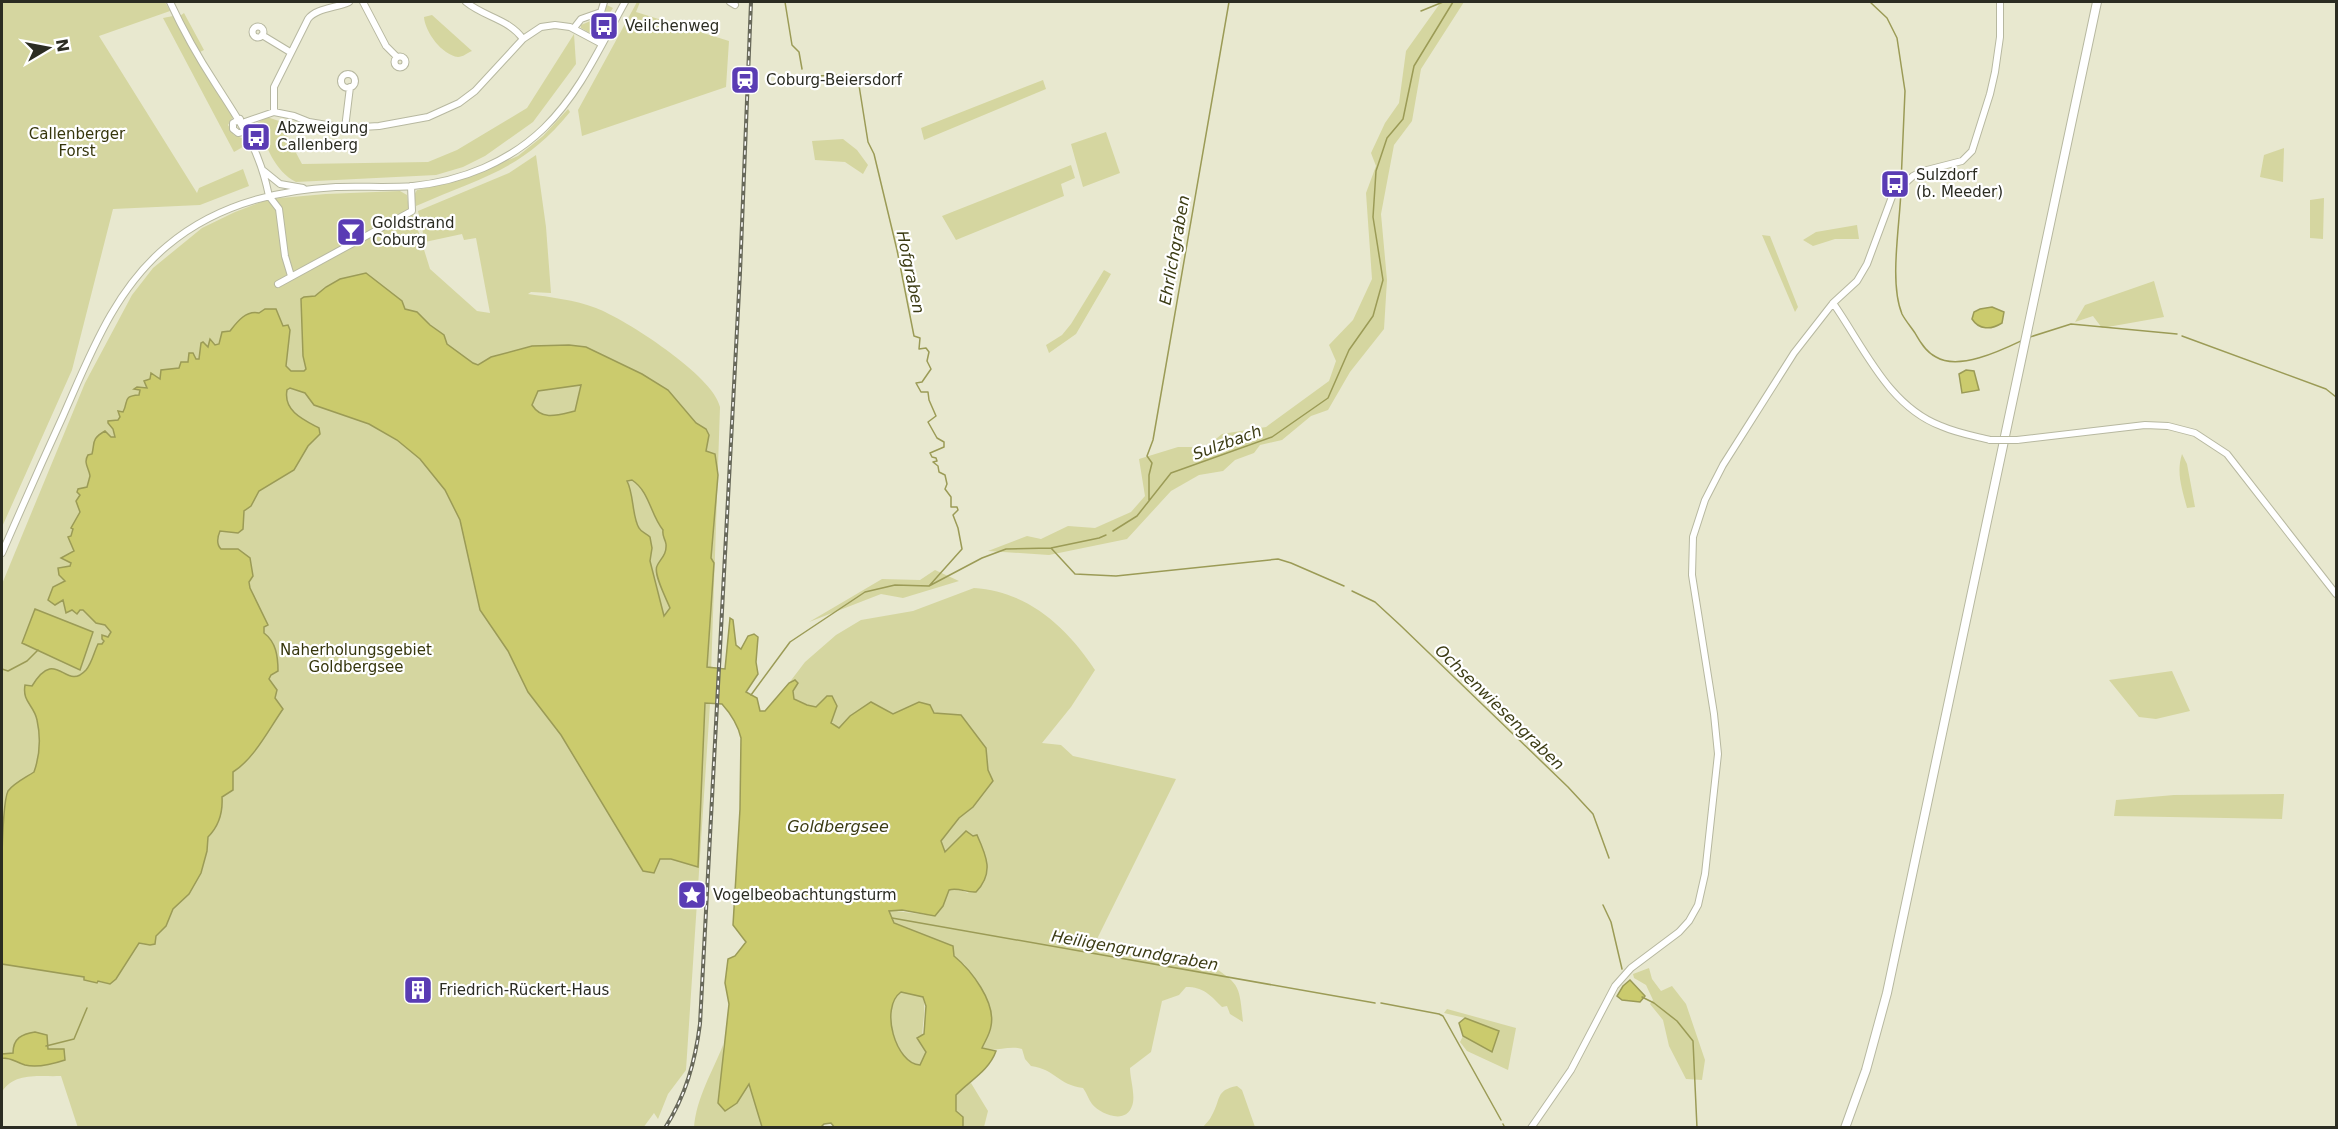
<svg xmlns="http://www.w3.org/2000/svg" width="2338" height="1129" viewBox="0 0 2338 1129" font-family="'DejaVu Sans',sans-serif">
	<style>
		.green { fill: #d5d6a0 }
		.water { fill: #cbcb6d; stroke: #9b9b56; stroke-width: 1.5; fill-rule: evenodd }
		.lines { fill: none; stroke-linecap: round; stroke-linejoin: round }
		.stream { stroke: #9b9b56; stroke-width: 1.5 }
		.minor-casing { stroke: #b7b8a0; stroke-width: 8 }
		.major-casing { stroke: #b7b8a0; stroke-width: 10 }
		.minor { stroke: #fff; stroke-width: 6 }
		.major { stroke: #fff; stroke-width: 8 }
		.rail-casing { stroke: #68695a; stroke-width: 4 }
		.rail { stroke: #fff; stroke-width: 1.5; stroke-dasharray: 4.5; stroke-linecap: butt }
		.minor-bridge-casing { stroke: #b7b8a0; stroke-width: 8; stroke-linecap: butt }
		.minor-bridge { stroke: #fff; stroke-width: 6 }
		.labels { text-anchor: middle; stroke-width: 4.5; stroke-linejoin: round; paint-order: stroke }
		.poi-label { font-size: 15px; fill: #2b2c22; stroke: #fff; text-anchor: start }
		.park-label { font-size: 15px; fill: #36360c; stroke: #fff }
		.water-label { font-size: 16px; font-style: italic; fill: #3c3c14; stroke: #fff }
	</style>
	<rect width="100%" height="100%" fill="#e8e8cf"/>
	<path class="green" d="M 2,2 L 165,2 L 170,11 L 99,36 L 197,193 L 199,188 L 243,169 L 249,186 L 200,205 L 113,209 L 72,370 L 2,527 Z
		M 637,2 L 640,2 L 636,12 L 729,41 L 726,87 L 582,136 L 578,110 Z
		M 1441,2 L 1464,2 L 1421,69 L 1412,121 L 1394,145 L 1381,214 L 1387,280 L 1384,329 L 1350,372 L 1328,410 L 1311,416 L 1282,440 L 1260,445 L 1254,453 L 1235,460 L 1223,471 L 1199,475 L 1171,491 L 1127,539 L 1049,555 L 988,551 L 1027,536 L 1041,539 L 1068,526 L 1095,528 L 1131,512 L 1145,496 L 1139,459 L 1178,447 L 1206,447 L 1222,434 L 1266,427 L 1329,381 L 1336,361 L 1329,345 L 1353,320 L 1372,279 L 1366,193 L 1376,166 L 1371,153 L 1385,123 L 1399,103 L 1406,51 Z
		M 607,5 L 613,8 L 595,36 L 581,28 L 581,25 L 600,17 Z
		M 184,13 L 204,50 L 200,52 L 180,16 Z
		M 432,15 L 472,51 C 467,53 463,57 458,57 C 442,55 425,32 424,17 Z
		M 173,16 L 203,70 L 234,115 L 228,125 L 234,135 L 247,140 L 248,144 L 234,152 L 163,18 Z
		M 574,34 L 576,64 L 533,122 L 485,156 L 463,167 L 436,175 L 296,182 C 274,171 266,145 257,123 L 267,117 L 279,121 L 302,164 L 428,162 L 457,150 L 527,108 Z
		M 1043,80 L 1046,89 L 924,140 L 921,128 Z
		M 568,109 L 570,112 C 522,171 481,177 416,206 L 414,195 L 417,190 L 460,180 L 518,156 L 543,136 Z
		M 1106,132 L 1120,173 L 1083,187 L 1071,144 Z
		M 843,139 L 857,150 L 868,165 L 863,174 L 845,162 L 815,160 L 812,141 Z
		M 2284,148 L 2283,182 L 2260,177 L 2264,155 Z
		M 536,155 L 546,227 L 551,293 L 531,292 L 528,294 C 550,297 575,300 596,308 C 625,319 714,376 720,407 L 710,704 L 686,1070 L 668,1094 L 658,1119 L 654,1113 L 643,1128 L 78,1128 L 61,1076 C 39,1077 14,1072 2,1092 L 2,584 L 85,383 L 132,295 L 153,268 L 202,228 L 235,212 L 269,199 L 326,194 L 400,191 L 407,195 L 409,210 L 412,211 L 430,269 L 477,311 L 490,313 L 476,238 L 464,240 L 462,234 L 425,242 L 418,211 L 509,173 Z
		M 1071,165 L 1075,178 L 1061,184 L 1064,196 L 956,240 L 942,216 Z
		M 2324,198 L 2323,239 L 2310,238 L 2310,200 Z
		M 1857,225 L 1859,239 L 1835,239 L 1813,246 L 1803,240 L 1816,232 Z
		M 1762,235 L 1770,236 L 1798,307 L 1795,312 Z
		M 1104,270 L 1111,274 L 1076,334 L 1049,353 L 1046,345 L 1062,335 L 1071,324 Z
		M 2154,281 L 2164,317 L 2102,328 L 2093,316 L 2075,322 L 2085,305 Z
		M 2182,454 L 2187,464 L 2195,507 L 2187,508 C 2182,489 2176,473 2182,454 Z
		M 935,570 L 959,581 L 903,598 L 881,594 L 809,622 L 882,579 L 920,580 Z
		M 974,588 C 1027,591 1067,627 1095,670 L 1071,707 L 1042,743 L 1061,745 L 1073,756 L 1176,779 L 1098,937 L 1096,944 L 1100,950 L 1125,956 C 1144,945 1164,963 1184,966 C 1191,967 1200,964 1208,963 C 1240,985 1239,983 1243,1022 L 1230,1014 L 1227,1006 L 1222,1007 C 1210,995 1204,987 1186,987 L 1179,995 L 1162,1001 L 1151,1052 L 1130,1068 C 1130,1079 1136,1096 1132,1106 C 1126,1125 1100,1114 1092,1104 C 1088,1099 1087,1093 1083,1088 C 1058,1085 1055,1069 1031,1066 L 1025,1059 L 1022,1049 C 1009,1045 997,1052 982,1049 L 986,1039 L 965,965 L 954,956 L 952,946 L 894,923 L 889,910 L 935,916 L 943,906 L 949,890 L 955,888 L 968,893 L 945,852 L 941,841 L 959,818 L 973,807 L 988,770 L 986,748 L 961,715 L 934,713 L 850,716 L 839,728 L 831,723 L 837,706 L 827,696 L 816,707 L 807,705 L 794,699 L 793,691 L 798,684 L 789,683 L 805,662 L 836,635 L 861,620 L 913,611 Z
		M 2172,671 L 2190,711 L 2156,719 L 2139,717 L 2109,680 Z
		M 2284,794 L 2282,819 L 2114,816 L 2116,800 L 2174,795 Z
		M 1649,968 L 1652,979 L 1661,991 L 1672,986 L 1686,1004 L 1705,1060 L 1702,1080 L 1686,1079 L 1669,1046 L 1663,1020 L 1650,1004 L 1653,1000 L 1646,985 L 1634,978 L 1633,974 Z
		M 901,992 L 923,997 C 928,1015 917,1036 926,1052 L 921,1065 C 895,1063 880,1008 901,992 Z
		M 1447,1009 L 1516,1028 L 1508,1070 L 1467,1051 L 1460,1042 L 1463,1036 L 1492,1052 L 1499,1031 L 1465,1018 L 1444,1013 Z
		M 723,1045 L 723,1073 L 718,1103 L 725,1111 L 737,1103 L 749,1083 L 762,1127 L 694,1128 C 696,1098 713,1071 723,1045 Z
		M 971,1083 L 988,1111 L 984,1127 L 963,1127 L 963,1118 L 956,1111 L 956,1095 L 965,1086 Z
		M 1237,1086 L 1242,1090 L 1255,1127 L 1203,1127 C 1206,1123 1210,1120 1212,1115 C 1221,1100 1215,1090 1237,1086 Z"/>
	<path class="water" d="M 366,273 L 402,301 L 405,309 L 417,312 L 430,325 L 444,335 L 447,344 L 473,363 L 478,365 L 491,357 L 532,346 L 569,345 L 586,347 L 642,374 L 668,390 L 696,423 L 706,429 L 709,435 L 706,451 L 715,454 L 718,475 L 711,558 L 714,563 L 707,667 L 725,669 L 730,618 L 733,620 L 736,645 L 741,649 L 748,636 L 754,634 L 758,637 L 756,662 L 758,674 L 746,692 L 757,698 L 760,711 L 765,711 L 789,683 L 795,680 L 798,683 L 793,691 L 794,699 L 807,705 L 816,707 L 827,696 L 832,696 L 837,706 L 831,723 L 839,728 L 850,716 L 871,702 L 893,714 L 919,702 L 930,705 L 934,713 L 961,715 L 986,748 L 988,770 L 993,781 L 973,807 L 959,818 L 941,841 L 945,852 L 966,831 L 973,836 L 977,835 C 987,857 994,873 976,892 C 967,893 958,887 949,890 L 943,906 L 935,916 L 902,910 L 889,911 L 894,923 L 953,946 L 954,956 C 971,970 996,1002 991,1026 C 990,1034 985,1041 982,1048 L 996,1051 C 989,1071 969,1081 956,1095 L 956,1111 L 963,1117 L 963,1127 L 835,1128 L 831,1123 L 824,1124 L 821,1127 L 762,1127 L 749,1084 L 737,1103 L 725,1111 L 718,1103 L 729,1004 L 725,983 L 728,959 L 735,956 L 746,942 L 733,925 L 740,809 L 741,738 C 738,725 731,714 722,704 L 705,703 L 698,867 L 671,859 L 660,859 L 654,873 L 643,871 L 561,735 L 528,692 L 508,651 L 480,610 L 460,520 L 445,490 L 420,459 L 397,440 L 369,424 L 314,405 L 305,393 L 290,388 L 287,390 C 283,411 304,420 319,428 L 320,434 L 308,446 L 294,470 L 259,491 L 251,506 L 244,511 L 243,529 L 238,533 L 220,531 C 217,538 216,544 221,549 L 238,549 L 250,558 L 253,576 L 249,582 L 250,588 L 268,625 L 264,627 L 264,633 C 276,642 278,656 278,671 L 271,675 L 269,679 L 277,690 L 275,698 L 283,709 C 269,729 254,759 233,772 L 233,790 L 222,797 C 223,813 219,826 208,837 L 207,851 L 201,873 L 189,894 L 173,909 L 166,926 L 156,936 L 155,944 L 150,945 L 139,943 L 116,979 L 110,984 L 98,981 L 97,983 L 84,980 L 84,977 L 2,964 C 1,936 0,807 8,791 C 14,783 25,778 34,772 C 40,755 41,738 37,720 C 34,705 22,702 25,685 L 32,686 C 57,645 65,693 86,670 C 92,663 94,652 98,644 L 102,644 L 104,641 L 102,639 L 102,635 L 108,637 L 111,632 L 105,625 L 96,623 L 83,610 L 80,610 L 77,614 L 72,610 L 66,613 L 63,600 L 55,605 L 48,600 L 53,587 L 65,581 L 59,575 L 58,568 L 70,566 L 71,563 L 61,558 L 74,551 L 68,537 L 71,536 L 73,529 L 71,528 L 80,512 L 76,501 L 80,495 L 77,492 L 78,489 L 87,487 L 90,476 C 89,468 83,463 88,455 L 92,454 C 95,442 91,439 105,431 L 111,437 L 115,437 L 113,429 L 108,423 L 108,421 L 118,420 L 120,417 L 118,411 L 123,412 C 129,401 122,396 139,395 L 140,390 L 134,389 L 137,387 L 147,388 L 144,381 L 150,379 L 151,373 L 160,379 L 161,370 L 179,368 L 181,362 L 188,362 L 189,353 L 193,353 L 196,359 L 199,359 L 201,343 L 203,342 L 208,347 L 210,339 L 215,345 L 219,344 L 222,332 L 230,331 C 237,322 246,310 259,313 L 265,309 L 276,309 L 283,326 L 288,325 L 290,330 L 286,366 L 291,371 L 304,371 L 306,369 L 303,356 L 301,299 L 304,297 L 315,296 L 326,287 L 340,279 ZM 581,385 L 575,411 C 558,415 542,421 532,405 L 538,391 ZM 632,480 C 650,492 650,514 663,530 C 662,537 665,538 666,544 C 667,555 660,559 657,566 C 653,574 667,600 670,608 L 664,616 L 650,561 L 652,548 L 650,537 C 646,533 641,532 639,528 C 632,517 634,494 627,481 ZM 901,992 L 923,997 L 926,1006 L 924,1034 L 917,1038 L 926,1052 L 920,1065 C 896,1064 879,1008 901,992 Z
		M 1992,307 L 2004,312 L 2002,323 C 1991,330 1979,330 1972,319 L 1974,312 L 1980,309 Z
		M 1966,370 L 1974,371 L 1979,390 L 1962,393 L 1959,374 Z
		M 35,609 L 93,632 L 80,670 L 22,643 Z
		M 1630,980 L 1645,996 L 1640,1002 L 1622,1000 L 1617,996 L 1623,986 Z
		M 1465,1018 L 1499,1031 L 1492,1052 L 1463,1036 L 1459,1023 Z
		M 35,1032 L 47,1035 L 48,1049 L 64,1049 L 65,1060 C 53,1064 37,1068 25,1065 C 15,1062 13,1058 2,1058 L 2,1054 L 13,1053 C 13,1038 22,1034 35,1032 Z"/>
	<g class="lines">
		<path class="stream" d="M 785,2 L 792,45 L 799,52 L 802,69
			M 1870,2 L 1887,18 L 1897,38 L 1905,91 L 1901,183
			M 1421,11 L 1443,2
			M 809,76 L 854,75 L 858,79 L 868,142 L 874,154 L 897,250 L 914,336 L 920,338 L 919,349 L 926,348 L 929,352 L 927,361 L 931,369 L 922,382 L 916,383 L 921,392 L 928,392 L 929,400 L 936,416 L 928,422 L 937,438 L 944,442 L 944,447 L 930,453 L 932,457 L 936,458 L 937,461 L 933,462 L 938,466 L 939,472 L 945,475 L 947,484 L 945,489 L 951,497 L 951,507 L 957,507 L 958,510 L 953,515 L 958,528 L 962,549 L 929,586
			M 1901,190 C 1900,224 1889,283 1902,314 C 1905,320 1911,327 1915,333 C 1920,342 1926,352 1936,357 C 1959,371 2002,350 2023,340
			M 2182,336 L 2326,389 L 2336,397
			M 2030,337 L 2071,324 L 2177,334
			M 1149,501 L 1149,475 L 1152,463 L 1147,456 L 1153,440 L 1229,2
			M 1113,531 L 1137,516 L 1171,473 L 1272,437 L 1328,398 L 1349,350 L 1373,316 L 1383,280 L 1373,217 L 1376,171 L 1387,138 L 1403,119 L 1414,66 L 1453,2
			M 1051,548 L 1075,574 L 1116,576 L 1278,559 L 1291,563 L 1344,586
			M 1352,591 L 1375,602 L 1400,625 L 1568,787 L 1593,814 L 1609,858
			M 2,669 L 8,671 L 27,661 L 38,650
			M 751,695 L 790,642 L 865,592 L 895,585 L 929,586 L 982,558 L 1006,549 L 1051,548 L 1099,538 L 1106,535
			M 1603,905 L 1611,922 L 1622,969
			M 892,918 L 1375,1003
			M 1642,997 L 1654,1003 L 1677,1021 L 1693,1041 L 1697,1128
			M 1381,1003 L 1439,1014 L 1443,1016 L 1501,1120
			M 46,1046 L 74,1039 L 87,1008
			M 1503,1124 L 1505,1128"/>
		<g class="minor-casing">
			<path id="minor" d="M 170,2 C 183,30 198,57 215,83 C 241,124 259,147 269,196
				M 363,2 L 386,46 L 397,57
				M 466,2 C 484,17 509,19 523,39
				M 730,2 L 735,5
				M252.5 32a5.5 5.5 0 1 1 11 0a5.5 5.5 0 1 1-11 0Z
				M 574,28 L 581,19 L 601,12 L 604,2
				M 262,35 L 290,52
				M394.5 62a5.5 5.5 0 1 1 11 0a5.5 5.5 0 1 1-11 0Z
				M341 81a7 7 0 1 1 14 0a7 7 0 1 1-14 0Z
				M 274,112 L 274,87 L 308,19 C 316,8 336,8 349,2
				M 240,119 L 233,123 L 233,129 L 238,133 L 246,131
				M 242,123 L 274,112 L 294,116 L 309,122 L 345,128 L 379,126 L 428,117 L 459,103 L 475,91 L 523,39 L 541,27 L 555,25 L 570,27 L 602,44
				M 345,128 L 350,87
				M 264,171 L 280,184 L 303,188
				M 269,196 L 279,209 L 285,256 L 291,276
				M 278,284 L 412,211 L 411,186
				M 1833,303 C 1864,347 1888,406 1941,426 C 1957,433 1974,436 1990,440
				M 2017,440 L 2145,425 L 2168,426 L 2195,433 L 2227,454 L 2336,594
				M 2,553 C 22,507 42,462 63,416 C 90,355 114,290 167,246 C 214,206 275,190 336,187 C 362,186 388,188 413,186 C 462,181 509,162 544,128 C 580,93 601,45 625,2
				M 1531,1128 L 1571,1070 L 1615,986 L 1631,968 L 1679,932 L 1689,921 L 1698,905 L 1705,874 L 1718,754 L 1714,714 L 1692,575 L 1693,537 L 1705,500 L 1723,465 L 1794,353 L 1833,303 L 1857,281 L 1867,264 L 1893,194 L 1913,176 L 1923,171 L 1962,161 L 1972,151 L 1990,94 L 1995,72 L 2000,37 L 2000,2"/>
		</g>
		<g class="major-casing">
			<path id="major" d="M 1845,1128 L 1866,1070 L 1887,993 L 2097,2"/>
		</g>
		<use href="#minor" class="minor"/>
		<use href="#major" class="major"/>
		<g class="rail-casing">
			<path id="rail" d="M 665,1128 C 686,1095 695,1062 700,1024 L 740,273 L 751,2"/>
		</g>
		<use href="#rail" class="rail"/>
		<g class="minor-bridge-casing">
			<path id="minor-bridge" d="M 1990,440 L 2017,440"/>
		</g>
		<use href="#minor-bridge" class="minor-bridge"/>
	</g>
	<defs>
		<g id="bus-square" transform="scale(1.5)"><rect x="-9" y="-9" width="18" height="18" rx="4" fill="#5a3cb4" stroke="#fff"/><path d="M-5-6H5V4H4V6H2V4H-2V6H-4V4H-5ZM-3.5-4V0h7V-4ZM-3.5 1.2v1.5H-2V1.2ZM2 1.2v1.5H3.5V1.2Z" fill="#fff"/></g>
		<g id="station-square" transform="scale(1.5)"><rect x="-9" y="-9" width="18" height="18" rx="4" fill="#5a3cb4" stroke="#fff"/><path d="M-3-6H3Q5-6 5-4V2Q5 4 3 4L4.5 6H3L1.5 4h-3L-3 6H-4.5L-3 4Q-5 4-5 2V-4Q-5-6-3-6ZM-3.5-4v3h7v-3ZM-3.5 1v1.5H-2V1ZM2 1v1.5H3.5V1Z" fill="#fff"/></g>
		<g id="bar-square" transform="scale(1.5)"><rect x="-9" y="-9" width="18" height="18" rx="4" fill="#5a3cb4" stroke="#fff"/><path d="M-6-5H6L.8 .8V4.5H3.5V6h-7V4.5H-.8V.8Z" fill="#fff"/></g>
		<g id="sight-square" transform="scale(1.5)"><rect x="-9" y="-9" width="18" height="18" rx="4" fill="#5a3cb4" stroke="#fff"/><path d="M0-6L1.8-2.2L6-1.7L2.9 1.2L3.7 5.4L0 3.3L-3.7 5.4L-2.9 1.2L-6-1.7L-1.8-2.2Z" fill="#fff"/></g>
		<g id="building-square" transform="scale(1.5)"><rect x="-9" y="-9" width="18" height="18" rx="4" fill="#5a3cb4" stroke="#fff"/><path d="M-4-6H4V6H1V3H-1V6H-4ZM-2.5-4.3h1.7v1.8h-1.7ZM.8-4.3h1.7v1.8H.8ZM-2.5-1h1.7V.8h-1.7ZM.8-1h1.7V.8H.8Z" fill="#fff"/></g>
	</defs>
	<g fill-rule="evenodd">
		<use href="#bus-square" x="604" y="26"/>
		<use href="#station-square" x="745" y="80"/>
		<use href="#bus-square" x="256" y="137"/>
		<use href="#bus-square" x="1895" y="184"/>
		<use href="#bar-square" x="351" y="232"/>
		<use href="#sight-square" x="692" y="895"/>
		<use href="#building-square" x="418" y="990"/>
	</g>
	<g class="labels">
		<g class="poi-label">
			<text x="625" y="31">Veilchenweg</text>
			<text x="766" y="85">Coburg-Beiersdorf</text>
			<text x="277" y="133">Abzweigung<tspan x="277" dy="17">Callenberg</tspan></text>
			<text x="1916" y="180">Sulzdorf<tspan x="1916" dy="17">(b. Meeder)</tspan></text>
			<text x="372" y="228">Goldstrand<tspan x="372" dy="17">Coburg</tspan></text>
			<text x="713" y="900">Vogelbeobachtungsturm</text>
			<text x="439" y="995">Friedrich-Rückert-Haus</text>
		</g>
		<g class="park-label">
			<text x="77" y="139">Callenberger<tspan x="77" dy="17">Forst</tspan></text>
			<text x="356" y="655">Naherholungsgebiet<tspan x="356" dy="17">Goldbergsee</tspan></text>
		</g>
		<g class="water-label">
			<text transform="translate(1174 250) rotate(-80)" y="6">Ehrlichgraben</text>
			<text transform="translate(911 272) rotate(78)" y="6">Hofgraben</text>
			<text transform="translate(1227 442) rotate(-20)" y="6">Sulzbach</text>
			<text transform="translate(1500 707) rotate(44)" y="6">Ochsenwiesengraben</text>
			<text x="838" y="832">Goldbergsee</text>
			<text transform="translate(1135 950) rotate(10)" y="6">Heiligengrundgraben</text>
		</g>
	</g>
	<rect width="2338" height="1129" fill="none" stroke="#2b2c22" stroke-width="6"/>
	<g transform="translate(48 48) rotate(80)" stroke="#ffffff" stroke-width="4.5" paint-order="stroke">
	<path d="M0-4.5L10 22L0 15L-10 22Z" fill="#2b2c22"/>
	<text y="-9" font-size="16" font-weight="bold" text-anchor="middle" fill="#2b2c22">N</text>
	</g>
</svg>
